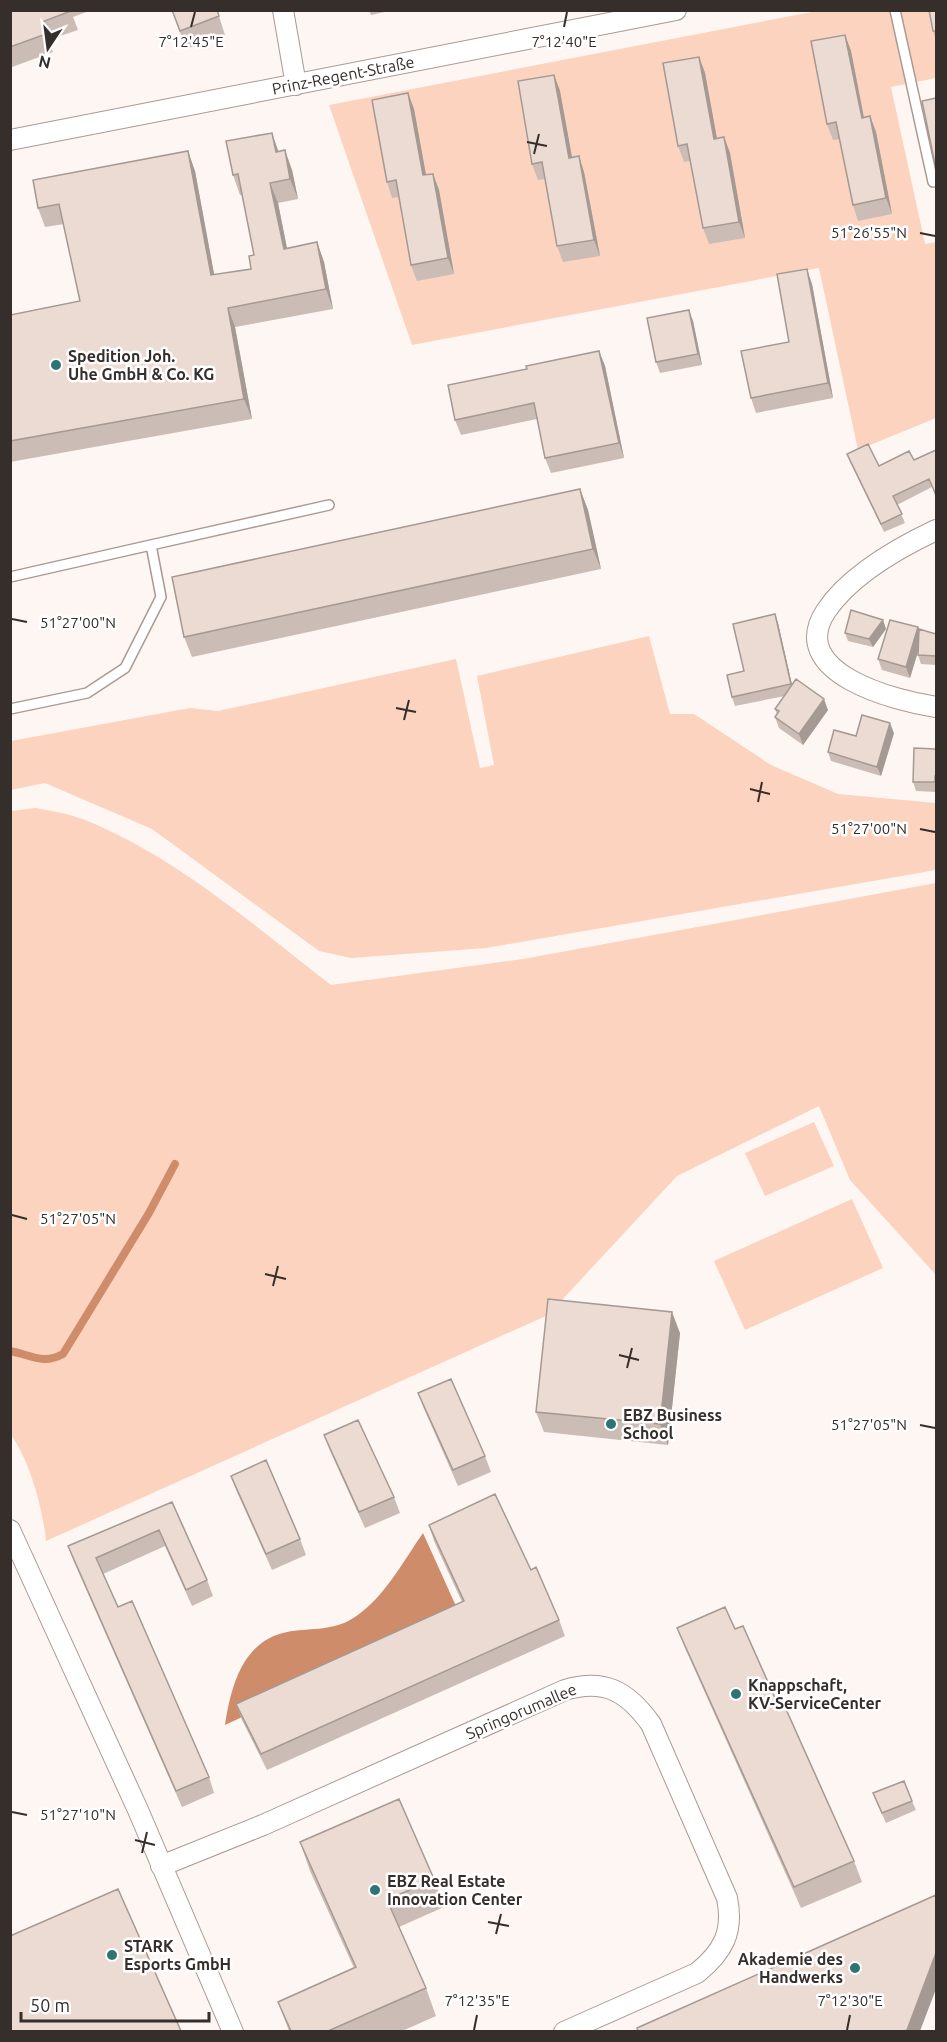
<svg xmlns="http://www.w3.org/2000/svg" width="947" height="2042" viewBox="0 0 947 2042" font-family="Ubuntu,sans-serif">
	<style>
		.green { fill: #fcd3bf }
		.water { fill: #cf8c6b }
		.lines { fill: none; stroke-linecap: round; stroke-linejoin: round }
		.stream { stroke: #cf8c6b; stroke-width: 8 }
		.service-casing { stroke: #aa9a92; stroke-width: 12 }
		.minor-casing { stroke: #aa9a92; stroke-width: 22 }
		.service { stroke: #fff; stroke-width: 9 }
		.minor { stroke: #fff; stroke-width: 20 }
		.wall { fill: #cbbcb5 }
		.shaded-wall { fill: #a59993 }
		.building { fill: #ecdbd2; stroke: #a59993; stroke-width: 1.5 }
		.ticks { fill: none; stroke: #352e2b; stroke-width: 2 }
		.poi-dot { fill: #2b7577; stroke: #fff; stroke-width: 2 }
		.labels { text-anchor: middle; stroke-width: 5; stroke-linejoin: round; paint-order: stroke }
		.street-label { font-size: 16px; fill: #352e2b; stroke: #fff }
		.poi-label { font-size: 16px; font-weight: bold; fill: #352e2b; stroke: #fff; text-anchor: start }
		.ticks-label { font-size: 15px; text-anchor: middle; fill: #352e2b; stroke: #fff; stroke-width: 5; stroke-linejoin: round; paint-order: stroke }
	</style>
	<rect width="100%" height="100%" fill="#fdf6f2"/>
	<path class="green" d="M 817,11 L 936,11 L 936,78 L 891,87 L 925,244 L 936,242 L 936,418 L 858,450 L 819,268 L 412,345 L 329,105 Z
		M 649,636 L 670,714 L 694,714 L 771,765 L 838,794 L 936,803 L 936,870 L 486,948 L 351,958 L 319,951 L 152,829 L 45,783 L 11,790 L 11,741 L 190,708 L 218,711 L 456,659 L 480,768 L 494,765 L 477,676 Z
		M 36,808 C 52,811 70,814 85,820 C 176,857 254,925 331,985 L 523,959 L 936,883 L 936,1275 L 850,1180 L 819,1106 L 677,1176 L 548,1315 L 46,1541 C 43,1509 30,1461 11,1435 L 11,811 Z
		M 814,1122 L 834,1166 L 765,1196 L 745,1153 Z
		M 852,1199 L 883,1268 L 745,1330 L 714,1261 Z"/>
	<path class="water" d="M 423,1533 L 460,1615 L 225,1725 C 231,1687 242,1641 287,1632 C 307,1628 331,1631 350,1620 C 382,1602 402,1563 423,1533 Z"/>
	<g class="lines">
		<path class="stream" d="M 10,1351 C 31,1355 43,1365 63,1354 L 149,1213 L 175,1164"/>
		<g class="service-casing">
			<path id="service" d="M 895,10 L 933,182
				M 151,545 L 329,505
				M 10,577 L 151,545 L 161,597 L 125,668 L 87,693 L 10,709"/>
		</g>
		<g class="minor-casing">
			<path id="minor" d="M 283,10 L 296,85
				M 10,140 L 676,10
				M 936,530 C 898,548 850,575 826,611 C 785,673 896,701 936,707
				M 10,1530 L 138,1810 L 233,2032
				M 161,1866 L 263,1825 L 565,1690 C 605,1678 628,1692 651,1724 L 727,1898 C 734,1932 723,1952 697,1973 L 564,2032"/>
		</g>
		<use href="#service" class="service"/>
		<use href="#minor" class="minor"/>
	</g>
	<path class="wall" d="M 10,10 L 92,10 L 73,17 L 78,30 L 48,40 L 53,52 L 12,67 L 10,62 Z
		M 172,10 L 217,10 L 225,35 L 186,49 Z
		M 369,10 L 394,10 L 371,15 Z
		M 936,10 L 936,41 L 933,31 Z
		M 845,35 L 851,51 L 864,117 L 870,116 L 876,132 L 892,214 L 858,221 L 853,205 L 840,139 L 833,140 L 827,124 Z
		M 699,57 L 705,73 L 717,139 L 724,137 L 730,153 L 745,238 L 709,244 L 703,228 L 690,161 L 684,162 L 678,146 Z
		M 554,75 L 560,91 L 572,157 L 584,172 L 600,256 L 563,262 L 557,246 L 545,179 L 538,180 L 532,164 Z
		M 408,93 L 414,109 L 426,175 L 433,174 L 439,190 L 454,274 L 417,281 L 411,265 L 399,197 L 392,198 L 387,182 Z
		M 279,151 L 292,170 L 298,199 L 278,203 L 287,248 L 317,242 L 324,262 L 333,309 L 235,327 L 252,419 L 10,462 L 10,315 L 80,301 L 64,224 L 45,227 L 38,208 L 195,171 L 214,275 L 251,269 L 254,255 L 242,195 L 240,195 L 233,175 Z
		M 812,284 L 833,398 L 756,413 L 751,398 L 789,342 Z
		M 693,321 L 702,365 L 660,373 L 656,362 Z
		M 599,351 L 605,366 L 624,458 L 551,473 L 545,458 L 537,419 L 461,435 L 455,420 L 527,369 Z
		M 936,450 L 936,497 L 932,487 L 897,505 L 905,523 L 884,532 L 850,462 L 847,454 L 879,466 L 914,460 Z
		M 580,489 L 588,510 L 601,569 L 192,657 L 184,637 Z
		M 775,614 L 778,623 L 792,685 L 828,710 L 803,745 L 779,728 L 775,717 L 777,714 L 775,709 L 785,696 L 735,706 L 732,697 L 744,671 Z
		M 883,620 L 886,629 L 873,647 L 848,641 L 845,633 Z
		M 918,627 L 919,630 L 936,634 L 936,665 L 921,664 L 918,655 L 918,652 L 910,678 L 882,670 L 878,659 Z
		M 894,733 L 881,776 L 831,761 L 828,752 Z
		M 936,744 L 936,792 L 916,791 L 913,782 L 936,749 Z
		M 680,1333 L 668,1445 L 544,1432 L 536,1412 Z
		M 418,1393 L 485,1456 L 491,1472 L 458,1486 L 424,1409 Z
		M 324,1435 L 394,1497 L 400,1513 L 365,1528 L 330,1451 Z
		M 231,1476 L 300,1539 L 306,1555 L 272,1570 L 237,1492 Z
		M 172,1502 L 207,1580 L 213,1596 L 192,1606 L 165,1546 L 103,1574 L 118,1607 L 209,1777 L 214,1793 L 182,1807 L 74,1562 L 68,1546 Z
		M 429,1525 L 531,1570 L 559,1620 L 565,1636 L 267,1770 L 242,1720 L 236,1704 L 462,1602 L 434,1541 Z
		M 677,1628 L 735,1629 L 780,1709 L 854,1861 L 862,1882 L 801,1908 L 685,1648 Z
		M 873,1793 L 912,1801 L 916,1810 L 886,1823 Z
		M 300,1842 L 434,1879 L 444,1907 L 399,1927 L 426,1988 L 436,2016 L 402,2031 L 289,2031 L 278,2002 L 354,1968 L 310,1871 Z"/>
	<path class="shaded-wall" d="M 845,35 L 851,51 L 867,134 L 862,118 Z
		M 699,57 L 705,73 L 720,155 L 714,139 Z
		M 554,75 L 560,91 L 575,174 L 569,158 Z
		M 408,93 L 414,109 L 429,191 L 423,175 Z
		M 870,116 L 876,132 L 892,214 L 886,198 Z
		M 272,133 L 279,153 L 276,152 Z
		M 724,137 L 730,153 L 745,238 L 739,222 Z
		M 285,150 L 292,170 L 298,199 L 290,179 Z
		M 188,151 L 195,171 L 218,295 L 211,275 Z
		M 579,156 L 584,172 L 600,256 L 594,240 Z
		M 433,174 L 439,190 L 454,274 L 448,258 Z
		M 270,183 L 278,203 L 291,269 L 284,249 Z
		M 317,242 L 324,262 L 333,309 L 326,289 Z
		M 807,269 L 812,284 L 833,398 L 828,383 Z
		M 228,308 L 235,327 L 252,419 L 244,399 Z
		M 689,310 L 693,321 L 702,365 L 698,354 Z
		M 599,351 L 605,366 L 624,458 L 619,443 Z
		M 580,489 L 588,510 L 601,569 L 593,549 Z
		M 775,614 L 778,623 L 794,694 L 791,684 Z
		M 883,620 L 886,629 L 873,647 L 869,639 Z
		M 918,627 L 922,638 L 910,678 L 906,667 Z
		M 824,699 L 828,710 L 803,745 L 799,734 Z
		M 890,723 L 894,733 L 881,776 L 877,767 Z
		M 672,1312 L 680,1333 L 668,1445 L 660,1424 Z
		M 936,1953 L 936,1989 L 920,2031 L 907,2031 L 907,2030 Z"/>
	<path class="building" d="M 10,10 L 71,10 L 71,11 L 42,22 L 46,34 L 10,47 Z
		M 172,10 L 217,10 L 219,16 L 180,31 Z
		M 929,10 L 936,10 L 936,31 L 933,31 Z
		M 845,35 L 862,118 L 870,116 L 886,198 L 853,205 L 836,122 L 827,124 L 811,41 Z
		M 699,57 L 714,139 L 724,137 L 739,222 L 703,228 L 687,144 L 678,146 L 663,63 Z
		M 554,75 L 569,158 L 579,156 L 594,240 L 557,246 L 542,162 L 532,164 L 518,81 Z
		M 408,93 L 423,175 L 433,174 L 448,258 L 411,265 L 396,180 L 387,182 L 372,100 Z
		M 936,98 L 936,169 L 922,101 Z
		M 272,133 L 276,152 L 285,150 L 290,179 L 270,183 L 284,249 L 317,242 L 326,289 L 228,308 L 244,399 L 10,441 L 10,315 L 80,301 L 59,204 L 38,208 L 33,180 L 188,151 L 211,275 L 251,269 L 249,256 L 254,255 L 238,174 L 233,175 L 226,141 Z
		M 807,269 L 828,383 L 751,398 L 741,351 L 789,342 L 777,274 Z
		M 689,310 L 698,354 L 656,362 L 647,318 Z
		M 599,351 L 619,443 L 545,458 L 534,403 L 455,420 L 448,385 L 527,369 L 526,366 Z
		M 868,444 L 879,466 L 909,451 L 914,460 L 936,450 L 936,495 L 929,479 L 893,496 L 902,514 L 881,524 L 847,454 Z
		M 580,489 L 593,549 L 184,637 L 172,577 Z
		M 851,610 L 883,620 L 869,639 L 845,633 Z
		M 775,614 L 791,684 L 732,697 L 727,675 L 744,671 L 733,624 Z
		M 890,620 L 918,627 L 906,667 L 878,659 Z
		M 919,629 L 936,634 L 936,656 L 918,655 Z
		M 796,679 L 824,699 L 799,734 L 775,717 L 779,711 L 775,709 Z
		M 862,715 L 890,723 L 877,767 L 828,752 L 834,730 L 856,736 Z
		M 936,744 L 936,776 L 935,776 L 935,782 L 913,782 L 914,748 L 936,749 Z
		M 548,1299 L 672,1312 L 660,1424 L 536,1412 Z
		M 451,1379 L 485,1456 L 453,1470 L 418,1393 Z
		M 358,1420 L 394,1497 L 359,1512 L 324,1435 Z
		M 266,1460 L 300,1539 L 266,1554 L 231,1476 Z
		M 495,1494 L 531,1570 L 536,1567 L 559,1620 L 261,1754 L 236,1704 L 464,1601 L 429,1525 Z
		M 172,1502 L 207,1580 L 186,1590 L 159,1530 L 96,1558 L 118,1607 L 132,1601 L 209,1777 L 176,1791 L 68,1546 Z
		M 725,1607 L 735,1629 L 743,1626 L 780,1709 L 785,1707 L 854,1861 L 794,1887 L 677,1628 Z
		M 904,1781 L 912,1801 L 882,1813 L 873,1793 Z
		M 399,1799 L 434,1879 L 387,1900 L 426,1988 L 328,2031 L 291,2031 L 278,2002 L 356,1967 L 300,1842 Z
		M 118,1889 L 181,2031 L 10,2031 L 10,1936 Z
		M 936,1895 L 936,1953 L 907,2030 L 904,2031 L 638,2031 L 637,2028 Z"/>
	<path class="ticks" d="M 191,27 L 195,12M 564,27 L 567,12M 527,142 L 547,146M 534,154 L 539,134M 920,233 L 935,236M 12,619 L 27,622M 396,708 L 416,712M 404,720 L 409,700M 750,789 L 770,794M 758,802 L 762,782M 920,829 L 935,832M 12,1215 L 27,1219M 265,1274 L 286,1279M 273,1286 L 278,1266M 619,1355 L 639,1360M 627,1368 L 632,1348M 920,1425 L 935,1428M 12,1812 L 27,1815M 135,1840 L 155,1845M 142,1853 L 147,1832M 488,1922 L 509,1926M 496,1934 L 501,1914M 474,2030 L 477,2015M 847,2030 L 850,2015"/>
	<g class="poi-dot">
		<circle cx="56" cy="365" r="6"/>
		<circle cx="611" cy="1424" r="6"/>
		<circle cx="736" cy="1694" r="6"/>
		<circle cx="375" cy="1890" r="6"/>
		<circle cx="112" cy="1955" r="6"/>
		<circle cx="855" cy="1968" r="6"/>
	</g>
	<g class="labels">
		<g class="street-label">
			<text transform="translate(343 75) rotate(-11)" y="6">Prinz-Regent-Straße</text>
			<text transform="translate(521 1711) rotate(-23)" y="6">Springorumallee</text>
		</g>
		<g class="poi-label">
			<text x="68" y="362">Spedition Joh.<tspan x="68" dy="18">Uhe GmbH &amp; Co. KG</tspan></text>
			<text x="623" y="1421">EBZ Business<tspan x="623" dy="18">School</tspan></text>
			<text x="748" y="1691">Knappschaft,<tspan x="748" dy="18">KV-ServiceCenter</tspan></text>
			<text x="387" y="1887">EBZ Real Estate<tspan x="387" dy="18">Innovation Center</tspan></text>
			<text x="124" y="1952">STARK<tspan x="124" dy="18">Esports GmbH</tspan></text>
			<text x="843" y="1965" text-anchor="end">Akademie des<tspan x="843" dy="18">Handwerks</tspan></text>
		</g>
	</g>
	<g class="ticks-label">
		<text x="191" y="47">7°12'45"E</text>
		<text x="564" y="47">7°12'40"E</text>
		<text x="869" y="238">51°26'55"N</text>
		<text x="78" y="628">51°27'00"N</text>
		<text x="869" y="834">51°27'00"N</text>
		<text x="78" y="1224">51°27'05"N</text>
		<text x="869" y="1430">51°27'05"N</text>
		<text x="78" y="1820">51°27'10"N</text>
		<text x="477" y="2006">7°12'35"E</text>
		<text x="850" y="2006">7°12'30"E</text>
	</g>
	<rect width="947" height="2042" fill="none" stroke="#352e2b" stroke-width="24"/>
	<g transform="translate(48 48) rotate(193)" stroke="#ffffff" stroke-width="4.5" paint-order="stroke">
	<path d="M0-4.5L10 22L0 15L-10 22Z" fill="#352e2b"/>
	<text y="-9" font-size="16" font-weight="bold" text-anchor="middle" fill="#352e2b">N</text>
	</g>
	<path d="M21 2012v9h188v-9" fill="none" stroke="#352e2b" stroke-width="3"/>
	<text x="30" y="2012" font-size="18" fill="#352e2b" stroke="#ffffff" stroke-width="4.5" paint-order="stroke">50 m</text>
</svg>
